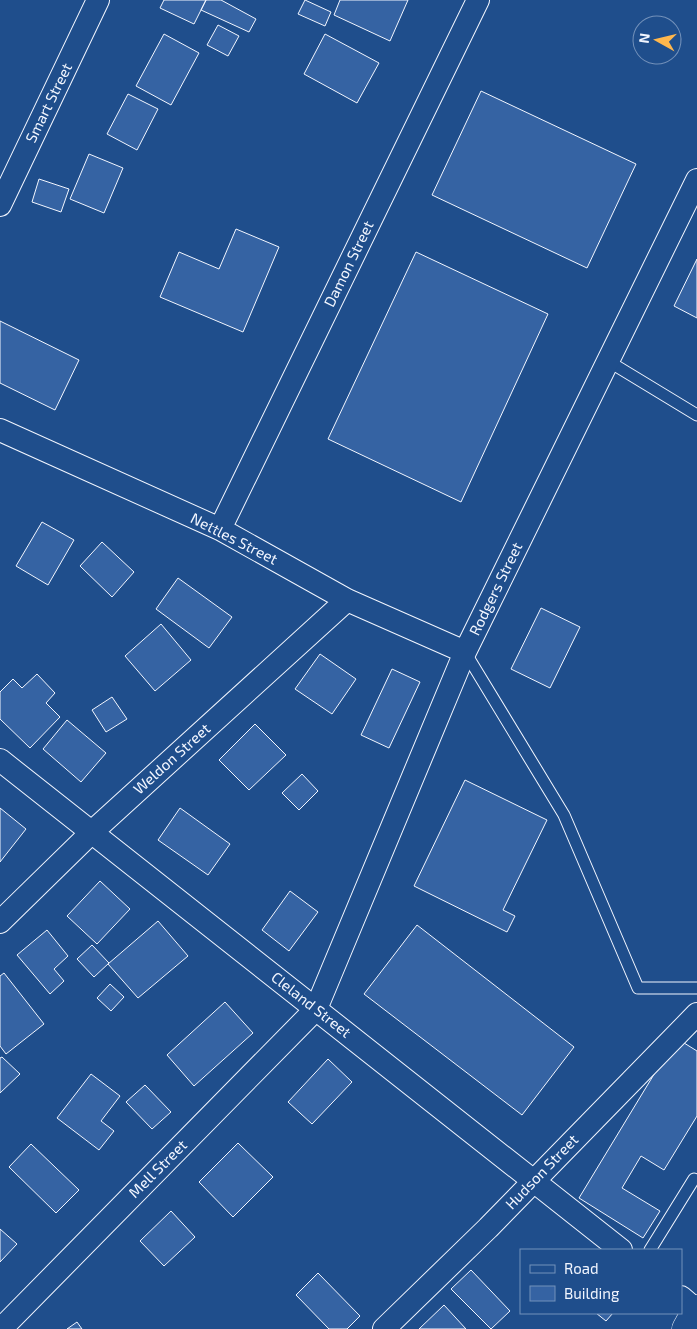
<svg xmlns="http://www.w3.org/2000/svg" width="697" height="1329" viewBox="0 0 697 1329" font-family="'Exo 2',sans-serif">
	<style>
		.building { fill: #3563a3; stroke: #f2f6ff }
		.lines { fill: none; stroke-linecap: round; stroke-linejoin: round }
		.service-casing { stroke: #f2f6ff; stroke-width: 13 }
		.minor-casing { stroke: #f2f6ff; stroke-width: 24 }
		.primary-casing { stroke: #f2f6ff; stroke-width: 29 }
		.service { stroke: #1f4e8c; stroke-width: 11 }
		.minor { stroke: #1f4e8c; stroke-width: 22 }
		.primary { stroke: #1f4e8c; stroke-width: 28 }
		.labels { text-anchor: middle; stroke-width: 4; stroke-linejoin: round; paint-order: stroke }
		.street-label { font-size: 15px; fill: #f2f6ff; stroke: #1f4e8c }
	</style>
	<rect width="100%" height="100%" fill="#1f4e8c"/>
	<path class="building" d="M 164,0 L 206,0 L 194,24 L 160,8 Z
		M 206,0 L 221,0 L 256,19 L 249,32 L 201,10 Z
		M 305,0 L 331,12 L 325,26 L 298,14 Z
		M 340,0 L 408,0 L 390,41 L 334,15 Z
		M 218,25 L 239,36 L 228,56 L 207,45 Z
		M 164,34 L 199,53 L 171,105 L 136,86 Z
		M 325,34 L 379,63 L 357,103 L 304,74 Z
		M 481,91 L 636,164 L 587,268 L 432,195 Z
		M 128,94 L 158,109 L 137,150 L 107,134 Z
		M 89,154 L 123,168 L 104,213 L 70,199 Z
		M 39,179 L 69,189 L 61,212 L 32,202 Z
		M 236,229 L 279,247 L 243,332 L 160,297 L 179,252 L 219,269 Z
		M 416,252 L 548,314 L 461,502 L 328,439 Z
		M 697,259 L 697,318 L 674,306 Z
		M 0,321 L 79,360 L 55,410 L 0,383 Z
		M 42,522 L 74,540 L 48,585 L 16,566 Z
		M 102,542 L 134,572 L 112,597 L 80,566 Z
		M 178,578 L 232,617 L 209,648 L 156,609 Z
		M 541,608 L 580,627 L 550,688 L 511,669 Z
		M 161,624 L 191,660 L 155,691 L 125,656 Z
		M 320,654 L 356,679 L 332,714 L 295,689 Z
		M 392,669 L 420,682 L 389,748 L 361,735 Z
		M 37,674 L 55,693 L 46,703 L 60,717 L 30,748 L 0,719 L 0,692 L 13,679 L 22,688 Z
		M 112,697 L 127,719 L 106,732 L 92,710 Z
		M 67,720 L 106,753 L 81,782 L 43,749 Z
		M 255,724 L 286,755 L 249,790 L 219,760 Z
		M 302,774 L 318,791 L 299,810 L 282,793 Z
		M 465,780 L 547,820 L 503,910 L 515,916 L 507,932 L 414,886 Z
		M 0,808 L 26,829 L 0,862 Z
		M 180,808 L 230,844 L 208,875 L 158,840 Z
		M 100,881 L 130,909 L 97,944 L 67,916 Z
		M 290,891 L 318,912 L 289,951 L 262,930 Z
		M 158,921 L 188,956 L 138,998 L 108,964 Z
		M 417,925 L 574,1047 L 522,1115 L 364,994 Z
		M 47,930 L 68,956 L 54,969 L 64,981 L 50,994 L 17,955 Z
		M 92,945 L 109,963 L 94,977 L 77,959 Z
		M 4,973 L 44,1024 L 6,1054 L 0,1046 L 0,976 Z
		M 110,984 L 124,997 L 111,1011 L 97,998 Z
		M 225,1002 L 253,1033 L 194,1086 L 167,1055 Z
		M 676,1038 L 697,1051 L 697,1116 L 664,1170 L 641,1156 L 622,1188 L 660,1211 L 643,1238 L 579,1198 Z
		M 2,1057 L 20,1074 L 0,1093 L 0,1058 Z
		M 328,1059 L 352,1082 L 312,1124 L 288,1102 Z
		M 91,1074 L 120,1096 L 101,1121 L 114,1131 L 99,1150 L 57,1118 Z
		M 145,1085 L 171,1112 L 152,1129 L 126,1102 Z
		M 238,1143 L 273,1177 L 233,1217 L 199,1182 Z
		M 31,1144 L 79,1190 L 56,1213 L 9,1167 Z
		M 171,1211 L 195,1237 L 164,1266 L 140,1241 Z
		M 0,1229 L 17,1244 L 0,1262 Z
		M 471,1270 L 510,1311 L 491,1329 L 451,1289 Z
		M 318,1273 L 360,1316 L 347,1329 L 329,1329 L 296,1295 Z
		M 444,1305 L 466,1329 L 419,1329 Z
		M 596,1313 L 613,1313 L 606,1321 Z
		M 77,1322 L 82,1329 L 67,1329 Z"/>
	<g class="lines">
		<g class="service-casing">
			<path id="service" d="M 608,361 L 697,415
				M 465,652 L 564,815 L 638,988 L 697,988
				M 650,1250 L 694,1179"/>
		</g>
		<g class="minor-casing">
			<path id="minor" d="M 0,205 L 98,0
				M 0,430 L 220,529 L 347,600 L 465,652
				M 220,529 L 478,0
				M 0,760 L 621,1250
				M 0,922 L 92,832 L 347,600
				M 681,1297 L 696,1310
				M 1,1329 L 316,1009 L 465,652 L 697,180
				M 384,1329 L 488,1228 L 697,1014"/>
		</g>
		<g class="primary-casing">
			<path id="primary" d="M 686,1329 L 697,1309"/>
		</g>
		<use href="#service" class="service"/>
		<use href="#minor" class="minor"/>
		<use href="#primary" class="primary"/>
	</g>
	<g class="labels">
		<g class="street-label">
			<text transform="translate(49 103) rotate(-64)" y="5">Smart Street</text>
			<text transform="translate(349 264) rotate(-64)" y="5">Damon Street</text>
			<text transform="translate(234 539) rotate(27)" y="5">Nettles Street</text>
			<text transform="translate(496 589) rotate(-64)" y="5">Rodgers Street</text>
			<text transform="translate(172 759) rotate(-42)" y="5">Weldon Street</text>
			<text transform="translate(311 1005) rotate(38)" y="5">Cleland Street</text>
			<text transform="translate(158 1169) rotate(-45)" y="5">Mell Street</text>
			<text transform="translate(542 1172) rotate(-46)" y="5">Hudson Street</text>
		</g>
	</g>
	<rect x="520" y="1249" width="162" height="65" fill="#1f4e8c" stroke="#7391ba"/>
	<rect x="530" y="1265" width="25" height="8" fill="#1f4e8c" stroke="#7391ba"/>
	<text x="564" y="1274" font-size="15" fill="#f2f6ff">Road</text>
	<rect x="530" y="1286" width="25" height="15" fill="#3563a3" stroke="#7391ba"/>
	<text x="564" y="1299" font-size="15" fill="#f2f6ff">Building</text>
	<g transform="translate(657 40) rotate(278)"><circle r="24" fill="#1f4e8c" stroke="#7391ba"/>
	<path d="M0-4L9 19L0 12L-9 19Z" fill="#ffb74d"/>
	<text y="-8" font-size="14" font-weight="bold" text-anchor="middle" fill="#f2f6ff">N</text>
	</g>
</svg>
